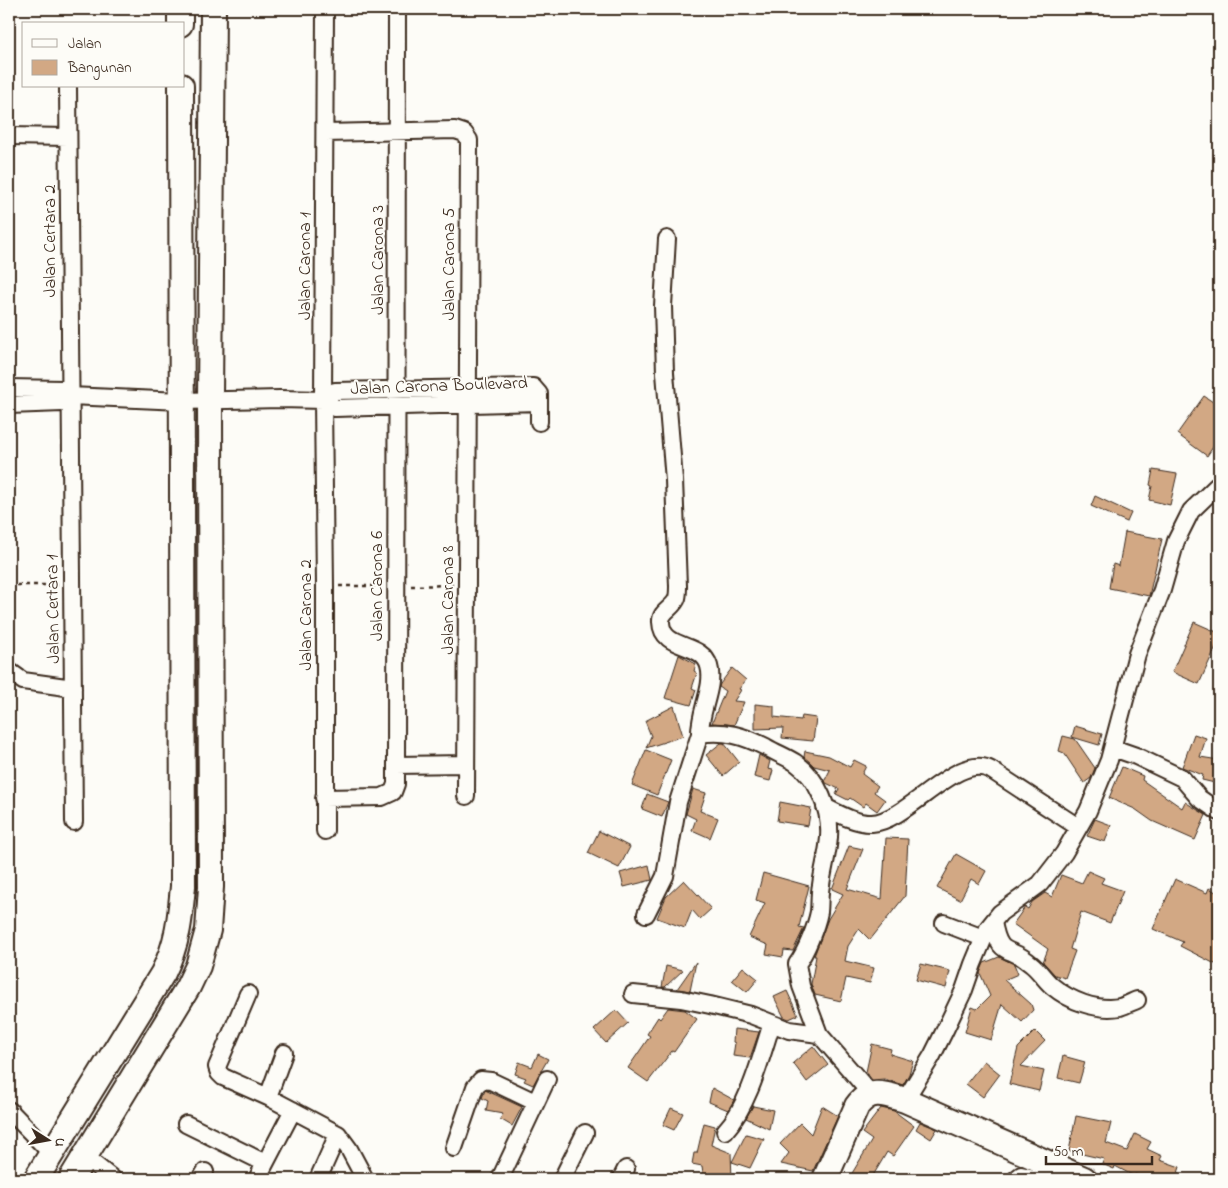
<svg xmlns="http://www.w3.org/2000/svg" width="1228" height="1188" viewBox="0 0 1228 1188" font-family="'Indie Flower',sans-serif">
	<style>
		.building { fill: #d2a884; stroke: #3b2a1e }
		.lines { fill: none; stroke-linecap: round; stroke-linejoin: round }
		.street-casing { stroke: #3b2a1e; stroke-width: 20 }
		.secondary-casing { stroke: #3b2a1e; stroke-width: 28 }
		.path { stroke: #3b2a1e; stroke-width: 2.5; stroke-dasharray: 4 4; stroke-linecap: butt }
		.street { stroke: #fdfcf7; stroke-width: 16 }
		.secondary { stroke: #fdfcf7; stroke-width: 24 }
		.labels { text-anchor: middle; stroke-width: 4; stroke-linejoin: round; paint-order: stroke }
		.street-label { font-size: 18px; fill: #3b2a1e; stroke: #fdfcf7 }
	</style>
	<rect width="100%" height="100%" fill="#fdfcf7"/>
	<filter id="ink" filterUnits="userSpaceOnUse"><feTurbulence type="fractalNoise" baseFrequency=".02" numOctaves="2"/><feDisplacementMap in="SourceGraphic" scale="10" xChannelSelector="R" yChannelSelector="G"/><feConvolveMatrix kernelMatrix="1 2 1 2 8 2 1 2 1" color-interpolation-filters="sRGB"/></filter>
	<g filter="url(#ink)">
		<path class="building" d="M 1204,396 L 1219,406 L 1219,438 L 1207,456 L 1177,434 Z
			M 1153,470 L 1177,474 L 1170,505 L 1149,500 L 1152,486 L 1150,485 Z
			M 1095,496 L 1131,513 L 1127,522 L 1091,506 Z
			M 1125,532 L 1162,539 L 1149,596 L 1109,588 L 1113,564 L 1119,566 Z
			M 1194,622 L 1219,633 L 1219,640 L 1199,684 L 1172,672 Z
			M 679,655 L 696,664 L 694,671 L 697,673 L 692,688 L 696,690 L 691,705 L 665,698 Z
			M 732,668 L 746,680 L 739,689 L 741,690 L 734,701 L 744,702 L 734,725 L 712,723 L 725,691 L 719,687 L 720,684 Z
			M 755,704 L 774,706 L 774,717 L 801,720 L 802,716 L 816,718 L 813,741 L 782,738 L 783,728 L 755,729 Z
			M 674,706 L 683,736 L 646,748 L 651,736 L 645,721 Z
			M 1075,726 L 1102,734 L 1099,745 L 1072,737 Z
			M 1194,734 L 1206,738 L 1200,757 L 1219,760 L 1219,784 L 1202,780 L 1203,775 L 1182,767 Z
			M 1063,736 L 1075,739 L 1095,768 L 1091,778 L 1084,783 L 1064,753 L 1059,751 Z
			M 721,743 L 724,743 L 739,762 L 723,776 L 706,755 Z
			M 646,750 L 671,760 L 657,795 L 632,785 Z
			M 805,751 L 829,756 L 850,767 L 854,760 L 866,766 L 862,774 L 878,786 L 874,792 L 885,800 L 877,811 L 866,803 L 863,807 L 850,798 L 848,800 L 836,794 L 839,789 L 826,783 L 825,780 L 830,770 L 814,766 L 804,757 Z
			M 759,755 L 770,761 L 768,769 L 773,770 L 770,781 L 754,777 Z
			M 1122,767 L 1143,776 L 1142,780 L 1182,808 L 1185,802 L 1206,815 L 1195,840 L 1152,821 L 1135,809 L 1109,798 Z
			M 693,789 L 706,793 L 700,811 L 718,818 L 710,838 L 692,830 L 696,819 L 686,814 Z
			M 647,794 L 668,802 L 662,817 L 642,809 Z
			M 780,802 L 811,808 L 808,826 L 777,821 Z
			M 1095,819 L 1111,825 L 1105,842 L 1087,836 Z
			M 599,831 L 630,847 L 619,868 L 588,853 Z
			M 886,838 L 908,839 L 905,896 L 870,940 L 859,929 L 848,946 L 845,961 L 874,968 L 870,983 L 846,978 L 841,1001 L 815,995 L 811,984 L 816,956 L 814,956 L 828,919 L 843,894 L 832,889 L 849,846 L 863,849 L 847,889 L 882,899 Z
			M 956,854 L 986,871 L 979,884 L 971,879 L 960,900 L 937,888 Z
			M 649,865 L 652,880 L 624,887 L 620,873 Z
			M 1088,871 L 1104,878 L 1101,883 L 1123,891 L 1110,923 L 1081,912 L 1070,949 L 1075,951 L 1065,978 L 1055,975 L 1043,962 L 1048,949 L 1013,924 L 1025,907 L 1028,909 L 1032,902 L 1045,893 L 1052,897 L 1061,875 L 1082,883 Z
			M 763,873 L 809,886 L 799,927 L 804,928 L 793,951 L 784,950 L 783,957 L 766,954 L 768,945 L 749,937 L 765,903 L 756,900 Z
			M 1175,879 L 1207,893 L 1209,888 L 1219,894 L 1219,966 L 1180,946 L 1183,942 L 1153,929 Z
			M 684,880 L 711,909 L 700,919 L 692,910 L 685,928 L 657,918 L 666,897 Z
			M 999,957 L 1014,964 L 1018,974 L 1004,980 L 1031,1004 L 1033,1010 L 1022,1022 L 1002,1004 L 991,1040 L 965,1032 L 972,1007 L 977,1009 L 990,996 L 980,973 L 984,963 Z
			M 696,962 L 690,991 L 677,989 Z
			M 921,964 L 950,971 L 946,988 L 916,980 Z
			M 666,966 L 683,970 L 665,987 L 662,987 Z
			M 743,967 L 758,979 L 747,992 L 732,980 Z
			M 787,991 L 798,1015 L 789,1019 L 784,1017 L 774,997 Z
			M 668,1008 L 685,1010 L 697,1019 L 674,1052 L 672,1051 L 648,1082 L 628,1068 L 650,1036 L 647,1034 L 658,1017 L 660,1019 Z
			M 616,1010 L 628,1023 L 606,1043 L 594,1030 Z
			M 734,1029 L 759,1032 L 750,1058 L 733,1056 L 735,1043 L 733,1042 Z
			M 1035,1031 L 1045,1041 L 1021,1066 L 1044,1071 L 1039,1091 L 1009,1084 L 1018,1048 Z
			M 872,1044 L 891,1049 L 890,1054 L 913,1061 L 909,1074 L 903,1085 L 884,1079 L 872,1080 L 866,1072 Z
			M 813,1046 L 828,1065 L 807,1082 L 793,1063 Z
			M 538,1054 L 548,1059 L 533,1085 L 524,1081 L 526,1078 L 515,1074 L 519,1062 L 532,1067 Z
			M 1063,1056 L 1085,1062 L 1079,1083 L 1058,1078 Z
			M 984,1061 L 1000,1074 L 983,1097 L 966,1084 Z
			M 712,1088 L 734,1100 L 728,1110 L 709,1102 Z
			M 485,1090 L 522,1107 L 512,1126 L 500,1119 L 503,1114 L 486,1111 L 488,1101 L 482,1098 Z
			M 753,1106 L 773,1110 L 769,1129 L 746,1118 Z
			M 822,1106 L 838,1116 L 813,1171 L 781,1164 L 789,1153 L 780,1144 L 800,1123 L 811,1134 Z
			M 671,1108 L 683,1113 L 674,1130 L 663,1125 Z
			M 881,1108 L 894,1111 L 914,1126 L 893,1156 L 887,1152 L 871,1179 L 859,1179 L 851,1175 L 872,1140 L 862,1133 Z
			M 1076,1116 L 1111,1123 L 1106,1143 L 1127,1151 L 1135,1134 L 1151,1142 L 1147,1149 L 1162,1156 L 1160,1160 L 1180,1167 L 1176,1179 L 1146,1179 L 1135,1174 L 1134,1176 L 1115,1166 L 1114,1169 L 1102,1164 L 1104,1159 L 1069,1151 Z
			M 920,1122 L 937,1129 L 931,1139 L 916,1129 Z
			M 704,1123 L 715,1126 L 711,1145 L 731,1153 L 732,1179 L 704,1179 L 702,1166 L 692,1164 L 694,1153 L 697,1153 Z
			M 746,1134 L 764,1139 L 750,1168 L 732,1162 Z"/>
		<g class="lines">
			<g class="street-casing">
				<path id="street" d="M 325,9 L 323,400 L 325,586 L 325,831
					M 68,86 L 74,822
					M 325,133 L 455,130 L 464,133 L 469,140 L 466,796
					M 9,136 L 68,137
					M 667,239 L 663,306 L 665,373 L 674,480 L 678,586 C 678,590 678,594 677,598 C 674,608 660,611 661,622 C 662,651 702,641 709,666 C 715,686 699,712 700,734 C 725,730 744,736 766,747 C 776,753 787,757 796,763 C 818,779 831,810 829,837 C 828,853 823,869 821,885 C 819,894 820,903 819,912 C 816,927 806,952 797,964 L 801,986 L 819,1034 L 871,1094
					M 9,388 L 62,389 L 70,396 L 181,401 L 280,399 L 323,400 L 335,408 L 539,402
					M 323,400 L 335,391 L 533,387 L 539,394 L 539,422
					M 9,405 L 62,403 L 70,396
					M 9,671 L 23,681 L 73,688
					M 1113,748 L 1136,756 L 1182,778 L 1199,798 L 1219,812
					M 396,765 L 466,764
					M 324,798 L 382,797 L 393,792 L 396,784 L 397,9
					M 825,807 C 839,814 857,824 872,823 C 908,821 958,751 991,770 L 1078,827
					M 646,914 L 665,876 L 678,802 L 700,734
					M 993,922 C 1000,960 1009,944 1031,964 C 1039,970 1044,979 1052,986 C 1070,1001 1096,1011 1120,1007 C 1126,1005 1132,1002 1137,1000
					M 944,923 L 983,938
					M 248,994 L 217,1067 L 219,1073 L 223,1077 L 268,1097 L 338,1134 L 349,1149 L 365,1179
					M 633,994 L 681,999 L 710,1005 L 751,1015 L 789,1030 L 819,1034
					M 268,1097 L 284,1053
					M 905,1100 L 932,1056 L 944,1032 L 964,990 L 973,964 L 988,928 L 1000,913 L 1040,884 L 1064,853 L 1088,811 L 1109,760 L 1137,654 L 1162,590 L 1176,541 L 1191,511 L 1219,484
					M 9,1110 L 52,1154
					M 186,1124 L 265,1163
					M 725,1131 C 749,1105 761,1057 772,1023
					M 454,1148 L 475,1087 L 481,1080 L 491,1081 L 535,1102
					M 84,1156 L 113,1179
					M 201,1179 L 205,1172
					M 257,1179 L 293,1110
					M 318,1179 L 338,1134
					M 500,1179 L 547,1079
					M 562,1179 L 585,1133
					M 621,1179 L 626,1169
					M 1016,1179 L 1021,1175 L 1038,1179"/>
			</g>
			<g class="secondary-casing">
				<path id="secondary" d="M 180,9 L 180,24
					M 36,1179 L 163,973 C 178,943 180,919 183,886 L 181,86
					M 71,1179 L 188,987 L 198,966 L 208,930 L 211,887 L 210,400 L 213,9
					M 825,1179 L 857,1106 C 871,1087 885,1094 905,1100 L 1084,1179"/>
			</g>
			<path class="path" d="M 9,585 L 58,585
				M 339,586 L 381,586
				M 411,586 L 453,585"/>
			<use href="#street" class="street"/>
			<use href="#secondary" class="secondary"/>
		</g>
	</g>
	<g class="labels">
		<g class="street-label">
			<text transform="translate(49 241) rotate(-90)" y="6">Jalan Certara 2</text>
			<text transform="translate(377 260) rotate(-90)" y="6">Jalan Carona 3</text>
			<text transform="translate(448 264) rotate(-90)" y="6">Jalan Carona 5</text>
			<text transform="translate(304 266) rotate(-90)" y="6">Jalan Carona 1</text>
			<text transform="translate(439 385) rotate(-2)" y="6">Jalan Carona Boulevard</text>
			<text transform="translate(376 586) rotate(-90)" y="6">Jalan Carona 6</text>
			<text transform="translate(447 600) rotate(-90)" y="6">Jalan Carona 8</text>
			<text transform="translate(52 609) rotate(-91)" y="6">Jalan Certara 1</text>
			<text transform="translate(305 615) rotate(-90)" y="6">Jalan Carona 2</text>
		</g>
	</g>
	<rect width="1228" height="1188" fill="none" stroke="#fdfcf7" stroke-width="30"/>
	<rect x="15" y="15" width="1198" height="1158" fill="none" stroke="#3b2a1e" stroke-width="2" filter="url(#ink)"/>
	<rect x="22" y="22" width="162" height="65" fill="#fdfcf7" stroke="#afa8a0"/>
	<rect x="32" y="39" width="25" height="8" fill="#fdfcf7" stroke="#afa8a0"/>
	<text x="68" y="48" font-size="15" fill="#3b2a1e">Jalan</text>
	<rect x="32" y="60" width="25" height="15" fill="#d2a884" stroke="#afa8a0"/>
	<text x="68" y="72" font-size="15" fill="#3b2a1e">Bangunan</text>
	<g transform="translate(48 1140) rotate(101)" stroke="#fdfcf7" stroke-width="4" paint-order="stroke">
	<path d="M0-4L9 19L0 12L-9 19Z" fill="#3b2a1e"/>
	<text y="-8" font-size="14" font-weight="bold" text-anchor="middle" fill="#3b2a1e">U</text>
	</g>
	<path d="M1046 1156v8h106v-8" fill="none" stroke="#3b2a1e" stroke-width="2.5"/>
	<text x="1053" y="1156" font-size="15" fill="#3b2a1e" stroke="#fdfcf7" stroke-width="4" paint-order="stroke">50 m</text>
</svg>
